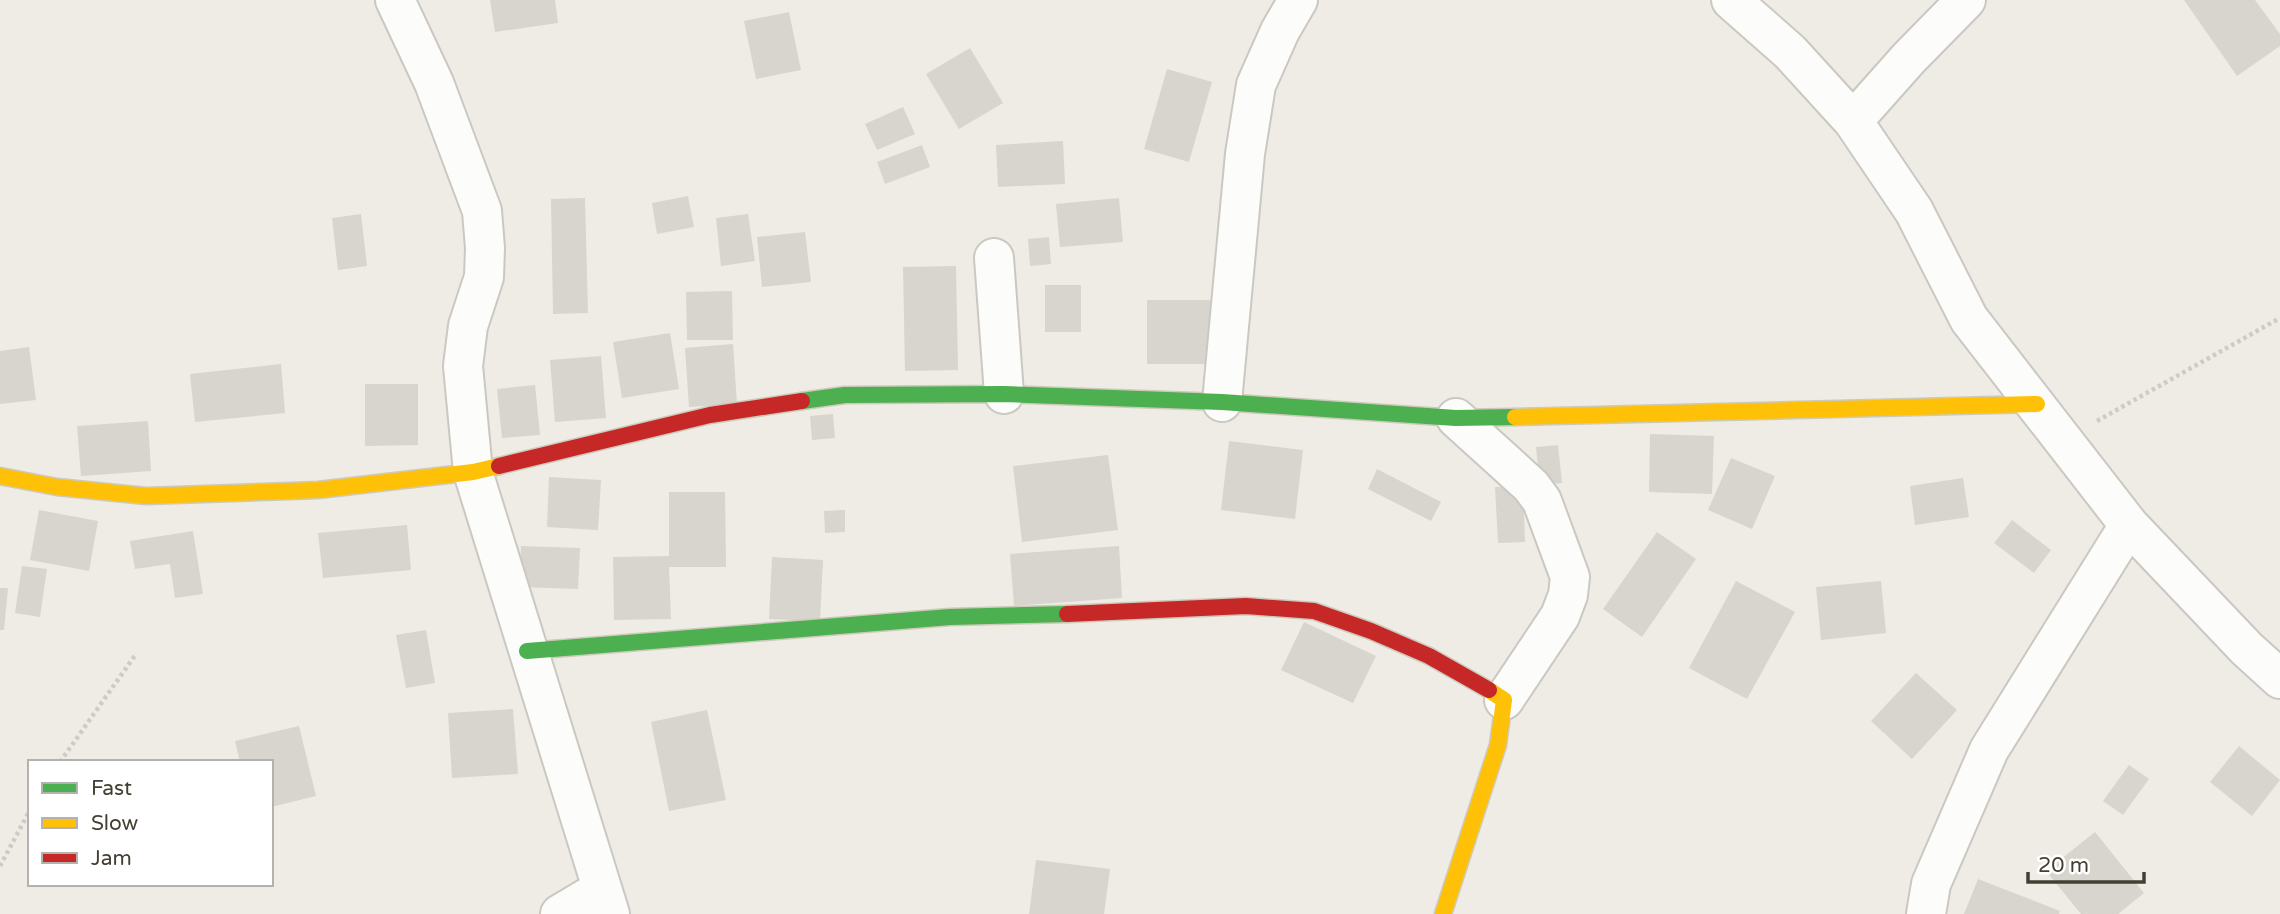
<svg xmlns="http://www.w3.org/2000/svg" width="2280" height="914" viewBox="0 0 2280 914" font-family="'Varela Round',sans-serif">
	<style>
		.building { fill: #d7d5ce }
		.lines { fill: none; stroke-linecap: round; stroke-linejoin: round }
		.street-casing { stroke: #cac8c1; stroke-width: 42 }
		.fast-casing { stroke: #cecabb; stroke-width: 19 }
		.slow-casing { stroke: #cecabb; stroke-width: 19 }
		.jam-casing { stroke: #cecabb; stroke-width: 19 }
		.path { stroke: #cdcbc5; stroke-width: 4.5; stroke-dasharray: 3.5 3.5; stroke-linecap: butt }
		.street { stroke: #fcfcfb; stroke-width: 38 }
		.fast { stroke: #4caf50; stroke-width: 16 }
		.slow { stroke: #ffc107; stroke-width: 16 }
		.jam { stroke: #c62828; stroke-width: 16 }
	</style>
	<rect width="100%" height="100%" fill="#eeece5"/>
	<path class="building" d="M 490,0 L 555,0 L 558,23 L 495,32 Z
		M 2184,0 L 2255,0 L 2280,34 L 2280,46 L 2237,76 Z
		M 789,12 L 801,70 L 756,79 L 744,21 Z
		M 970,48 L 1003,103 L 959,129 L 926,74 Z
		M 1167,69 L 1212,82 L 1189,162 L 1144,149 Z
		M 903,107 L 915,134 L 877,150 L 865,124 Z
		M 1063,141 L 1065,184 L 998,187 L 996,145 Z
		M 922,145 L 930,167 L 885,184 L 877,162 Z
		M 688,196 L 694,227 L 657,234 L 652,203 Z
		M 585,198 L 588,313 L 553,314 L 551,199 Z
		M 1119,198 L 1123,242 L 1060,247 L 1056,204 Z
		M 361,214 L 367,266 L 338,270 L 332,218 Z
		M 748,214 L 755,261 L 721,266 L 716,218 Z
		M 805,232 L 811,282 L 762,287 L 757,237 Z
		M 1049,237 L 1051,264 L 1030,266 L 1028,239 Z
		M 956,266 L 958,370 L 905,371 L 903,267 Z
		M 1045,285 L 1081,285 L 1081,332 L 1045,332 Z
		M 732,291 L 733,340 L 687,340 L 686,292 Z
		M 1147,300 L 1210,300 L 1210,364 L 1147,364 Z
		M 670,333 L 679,389 L 622,398 L 613,342 Z
		M 733,344 L 737,404 L 689,407 L 685,348 Z
		M 29,347 L 36,400 L 0,404 L 0,351 Z
		M 601,356 L 606,418 L 555,422 L 550,360 Z
		M 281,364 L 285,413 L 195,422 L 190,374 Z
		M 365,384 L 418,384 L 418,445 L 365,446 Z
		M 535,385 L 540,435 L 502,438 L 497,389 Z
		M 833,414 L 835,438 L 812,440 L 810,416 Z
		M 148,421 L 151,471 L 81,476 L 77,426 Z
		M 1650,434 L 1714,436 L 1712,494 L 1649,492 Z
		M 1229,441 L 1303,450 L 1295,519 L 1221,510 Z
		M 1558,445 L 1562,483 L 1540,485 L 1536,447 Z
		M 1108,455 L 1118,530 L 1022,542 L 1013,466 Z
		M 1731,458 L 1775,476 L 1752,529 L 1708,510 Z
		M 1377,469 L 1441,502 L 1431,521 L 1368,489 Z
		M 549,477 L 601,480 L 598,530 L 547,527 Z
		M 1963,478 L 1969,517 L 1915,525 L 1910,486 Z
		M 1523,486 L 1525,542 L 1498,543 L 1495,487 Z
		M 669,492 L 725,492 L 726,567 L 669,567 L 671,619 L 614,620 L 613,557 L 669,556 Z
		M 39,510 L 98,521 L 89,571 L 30,560 Z
		M 845,510 L 845,532 L 825,533 L 824,511 Z
		M 2012,520 L 2051,550 L 2034,573 L 1994,543 Z
		M 407,525 L 411,570 L 323,578 L 318,533 Z
		M 193,531 L 203,594 L 175,598 L 170,564 L 135,569 L 130,541 Z
		M 1657,532 L 1696,559 L 1642,637 L 1603,609 Z
		M 521,546 L 580,548 L 578,589 L 520,587 Z
		M 1119,546 L 1122,598 L 1014,606 L 1010,554 Z
		M 772,557 L 823,560 L 820,621 L 769,619 Z
		M 22,566 L 47,569 L 40,617 L 15,613 Z
		M 1736,581 L 1795,612 L 1747,699 L 1689,668 Z
		M 1881,581 L 1886,633 L 1821,640 L 1816,587 Z
		M 0,588 L 8,588 L 4,630 L 0,630 Z
		M 1304,622 L 1376,656 L 1353,703 L 1281,670 Z
		M 426,630 L 435,683 L 406,688 L 396,635 Z
		M 1916,673 L 1957,710 L 1912,759 L 1871,721 Z
		M 513,709 L 518,774 L 452,778 L 448,713 Z
		M 707,710 L 726,800 L 669,811 L 651,722 Z
		M 299,726 L 316,796 L 271,807 L 271,762 L 240,762 L 235,741 Z
		M 2239,746 L 2280,780 L 2252,816 L 2210,782 Z
		M 2129,765 L 2149,779 L 2123,815 L 2103,801 Z
		M 2095,832 L 2144,893 L 2118,914 L 2081,914 L 2046,871 Z
		M 1036,860 L 1110,869 L 1104,914 L 1029,914 Z
		M 1978,879 L 2060,911 L 2059,914 L 1964,914 Z"/>
	<g class="lines">
		<g class="street-casing">
			<path id="street" d="M 395,0 L 434,83 L 482,211 L 485,248 L 484,277 L 468,326 L 463,366 L 473,472 L 610,914
				M 1731,0 L 1790,52 L 1853,121 L 1914,211 L 1969,319 L 2129,525 L 2247,649 L 2280,679
				M 1853,121 L 1909,58 L 1966,0
				M 994,258 L 1004,394
				M 1222,402 L 1245,154 L 1256,85 L 1280,31 L 1298,0
				M 1456,418 L 1531,486 L 1542,501 L 1570,577 L 1568,595 L 1560,616 L 1504,700
				M 560,914 L 602,889
				M 1926,914 L 1931,884 L 1989,750 L 2129,525"/>
		</g>
		<g class="fast-casing">
			<path id="fast" d="M 802,401 L 845,395 L 1004,394 L 1222,402 L 1456,418 L 1515,417
				M 527,651 L 950,617 L 1067,614"/>
		</g>
		<g class="slow-casing">
			<path id="slow" d="M 1515,417 L 2037,404
				M 0,476 L 57,487 L 146,496 L 318,490 L 473,472 L 499,466
				M 1443,914 L 1498,745 L 1504,700 L 1489,690"/>
		</g>
		<g class="jam-casing">
			<path id="jam" d="M 499,466 L 710,415 L 802,401
				M 1067,614 L 1246,606 L 1314,611 L 1371,631 L 1429,656 L 1489,690"/>
		</g>
		<path class="path" d="M 2097,421 L 2280,318
			M 60,762 L 136,654
			M 0,866 L 30,810"/>
		<use href="#street" class="street"/>
		<use href="#fast" class="fast"/>
		<use href="#slow" class="slow"/>
		<use href="#jam" class="jam"/>
	</g>
	<rect x="28" y="760" width="245" height="126" fill="#ffffff" stroke="#b4b2ad" stroke-width="2"/>
	<rect x="42" y="783" width="35" height="10" fill="#4caf50" stroke="#b4b2ad" stroke-width="2"/>
	<text x="91" y="795" font-size="21" fill="#443f32">Fast</text>
	<rect x="42" y="818" width="35" height="10" fill="#ffc107" stroke="#b4b2ad" stroke-width="2"/>
	<text x="91" y="830" font-size="21" fill="#443f32">Slow</text>
	<rect x="42" y="853" width="35" height="10" fill="#c62828" stroke="#b4b2ad" stroke-width="2"/>
	<text x="91" y="865" font-size="21" fill="#443f32">Jam</text>
	<path d="M2028 872v10h116v-10" fill="none" stroke="#443f32" stroke-width="3.5"/>
	<text x="2038" y="872" font-size="21" fill="#443f32" stroke="#ffffff" stroke-width="5" paint-order="stroke">20 m</text>
</svg>
